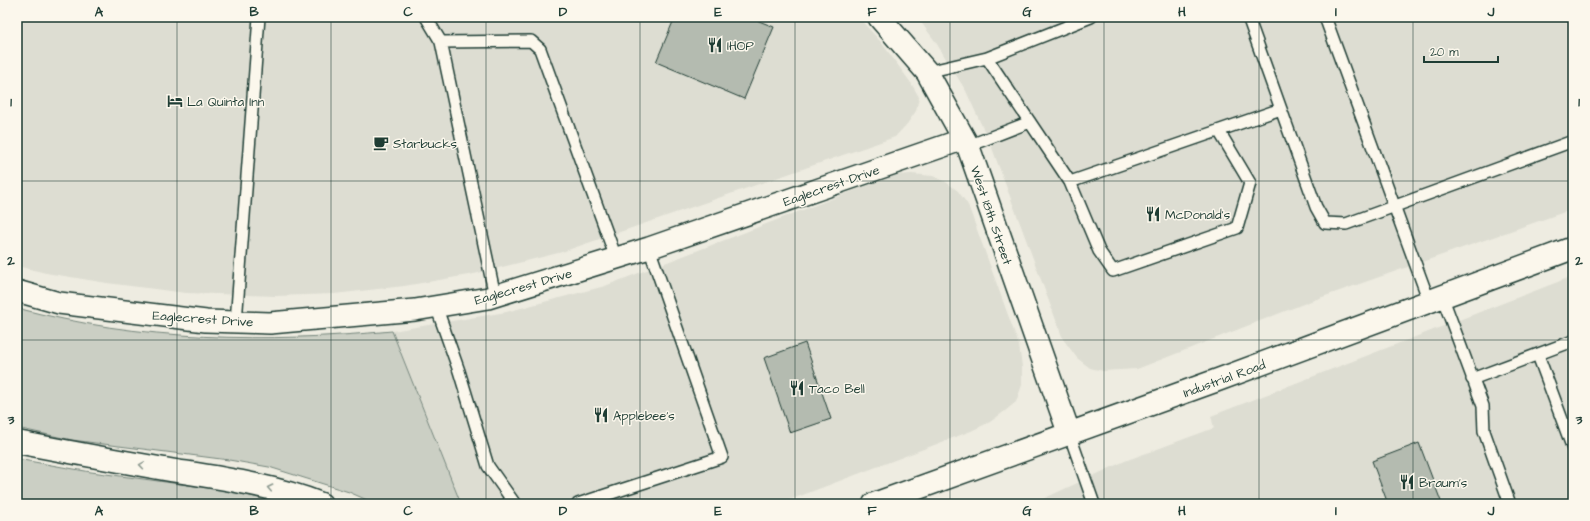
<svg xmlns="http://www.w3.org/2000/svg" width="1590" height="521" viewBox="0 0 1590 521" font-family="'Architects Daughter',sans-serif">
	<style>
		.built { fill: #ddddd2 }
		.green { fill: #cbcfc4; stroke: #75867c }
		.building { fill: #b4bbb0; stroke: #1f3d34 }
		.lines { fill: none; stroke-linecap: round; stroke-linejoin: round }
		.service-casing { stroke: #1f3d34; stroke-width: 14 }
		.minor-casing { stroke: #1f3d34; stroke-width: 24 }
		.tertiary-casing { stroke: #1f3d34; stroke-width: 25 }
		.motorway-casing { stroke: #1f3d34; stroke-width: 25 }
		.service { stroke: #fbf7ec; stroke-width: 11 }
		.minor { stroke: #fbf7ec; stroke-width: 21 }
		.tertiary { stroke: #fbf7ec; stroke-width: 22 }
		.motorway { stroke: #fbf7ec; stroke-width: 22 }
		.oneway { stroke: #8d9a90 }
		.grid { fill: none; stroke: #1f3d34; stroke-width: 1; stroke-opacity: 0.55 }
		.labels { text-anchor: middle; stroke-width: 3; stroke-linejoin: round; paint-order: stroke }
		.poi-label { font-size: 13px; fill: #1f3d34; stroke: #fbf7ec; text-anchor: start }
		.street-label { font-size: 13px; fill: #1f3d34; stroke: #fbf7ec }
		.neatline { fill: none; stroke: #1f3d34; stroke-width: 1.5 }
		.grid-label { font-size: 13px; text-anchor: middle; font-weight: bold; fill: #1f3d34 }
	</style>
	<rect width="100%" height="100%" fill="#eeece1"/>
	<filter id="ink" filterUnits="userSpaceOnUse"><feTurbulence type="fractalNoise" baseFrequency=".025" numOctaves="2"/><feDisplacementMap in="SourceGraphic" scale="8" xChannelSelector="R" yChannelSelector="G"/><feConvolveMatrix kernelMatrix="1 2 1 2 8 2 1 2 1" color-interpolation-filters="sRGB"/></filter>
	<g filter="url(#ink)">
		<path class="built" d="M 17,17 L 858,17 L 881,42 L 911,83 L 919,97 L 916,111 L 907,124 L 895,137 L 562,252 L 474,274 L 404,286 L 334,294 L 275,296 L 186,293 L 107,283 L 46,273 L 17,266 Z
			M 917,17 L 1573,17 L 1573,209 L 1311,301 L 1137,369 L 1103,371 L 1090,368 L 1077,358 L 1063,339 L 992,148 L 966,91 L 935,41 Z
			M 912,174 L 933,176 L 946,182 L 958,191 L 968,205 L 1019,345 L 1022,367 L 1022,385 L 1016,402 L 1005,411 L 990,422 L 971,431 L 779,504 L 461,504 L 392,331 L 506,312 L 605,286 L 894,175 Z
			M 1573,276 L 1573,504 L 1032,504 L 1125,461 L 1214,428 L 1211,416 Z"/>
		<path class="green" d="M 17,308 C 139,341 267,343 392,331 L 461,504 L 376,504 L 349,492 L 269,467 L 229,460 L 72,440 L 17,428 Z
			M 17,459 L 91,472 L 225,490 L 284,504 L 17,504 Z"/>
		<path class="building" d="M 675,17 L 749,17 L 774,27 L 744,99 L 656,62 Z
			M 805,343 L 831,419 L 790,433 L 764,358 Z
			M 1419,443 L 1442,504 L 1388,504 L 1372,461 Z"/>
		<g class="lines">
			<g class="service-casing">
				<path id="service" d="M 426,17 L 441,42 L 495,296
					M 1248,17 L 1316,207 L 1325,223 L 1346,224 L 1573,141
					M 1325,17 L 1429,301
					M 441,42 L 531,41 L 540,49 L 616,258
					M 987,58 L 1091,17
					M 927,72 L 987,58 L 1070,182 L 1281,109
					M 968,146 L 1030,122
					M 1070,182 L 1099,251 L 1113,271 L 1237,228 L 1250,183 L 1219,131
					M 1442,296 L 1483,406 L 1484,431 L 1510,504
					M 436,306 L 459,371 L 488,466 L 515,504
					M 236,322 L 259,17
					M 1538,355 L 1573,449
					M 1472,379 L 1573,341
					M 1069,433 L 1094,504
					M 578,504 L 722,457 L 649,248"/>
			</g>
			<g class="minor-casing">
				<path id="minor" d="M 17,291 L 59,303 L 206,321 L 270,323 L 415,310 L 488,298 L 649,248 L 964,139"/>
			</g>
			<g class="tertiary-casing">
				<path id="tertiary" d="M 879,17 L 927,72 L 968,146 L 1069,433
					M 874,504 L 1215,381 L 1573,248"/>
			</g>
			<g class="motorway-casing">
				<path id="motorway" d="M 17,442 C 68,452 119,461 170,470 C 220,478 273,485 321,504"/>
			</g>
			<use href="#service" class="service"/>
			<use href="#minor" class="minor"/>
			<use href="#tertiary" class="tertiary"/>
			<use href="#motorway" class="motorway"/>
		</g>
		<defs><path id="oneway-chevron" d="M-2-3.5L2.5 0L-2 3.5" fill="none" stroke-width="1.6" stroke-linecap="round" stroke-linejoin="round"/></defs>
		<g class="oneway">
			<use href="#oneway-chevron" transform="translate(142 465) rotate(-171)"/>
			<use href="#oneway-chevron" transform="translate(270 488) rotate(-168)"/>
		</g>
	</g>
	<path class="grid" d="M 177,17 L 177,504M 331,17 L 331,504M 486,17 L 486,504M 640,17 L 640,504M 795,17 L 795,504M 950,17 L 950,504M 1104,17 L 1104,504M 1259,17 L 1259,504M 1413,17 L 1413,504M 17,181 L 1573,181M 17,340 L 1573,340"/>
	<defs>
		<g id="restaurant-bare" transform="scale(1.2)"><path d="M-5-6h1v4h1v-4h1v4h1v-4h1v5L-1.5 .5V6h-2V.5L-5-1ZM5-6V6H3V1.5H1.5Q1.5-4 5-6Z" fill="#1f3d34" stroke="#fbf7ec" stroke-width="2.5" paint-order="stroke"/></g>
		<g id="hotel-bare" transform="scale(1.2)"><path d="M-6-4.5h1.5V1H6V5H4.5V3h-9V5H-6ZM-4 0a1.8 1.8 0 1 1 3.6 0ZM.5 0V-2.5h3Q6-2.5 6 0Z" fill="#1f3d34" stroke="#fbf7ec" stroke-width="2.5" paint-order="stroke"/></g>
		<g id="cafe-bare" transform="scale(1.2)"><path d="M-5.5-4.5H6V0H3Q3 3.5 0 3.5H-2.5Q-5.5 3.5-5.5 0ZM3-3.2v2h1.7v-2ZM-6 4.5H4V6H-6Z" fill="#1f3d34" stroke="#fbf7ec" stroke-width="2.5" paint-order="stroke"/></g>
	</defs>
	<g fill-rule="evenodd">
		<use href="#restaurant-bare" x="715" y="45"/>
		<use href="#hotel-bare" x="175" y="101"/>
		<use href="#cafe-bare" x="381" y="143"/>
		<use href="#restaurant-bare" x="1153" y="214"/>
		<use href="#restaurant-bare" x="797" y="388"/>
		<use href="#restaurant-bare" x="601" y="415"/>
		<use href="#restaurant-bare" x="1407" y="482"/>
	</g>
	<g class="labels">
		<g class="poi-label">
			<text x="727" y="50">IHOP</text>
			<text x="187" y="106">La Quinta Inn</text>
			<text x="393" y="148">Starbucks</text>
			<text x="1165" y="219">McDonald's</text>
			<text x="809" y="393">Taco Bell</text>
			<text x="613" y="420">Applebee's</text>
			<text x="1419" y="487">Braum's</text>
		</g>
		<g class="street-label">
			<text transform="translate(831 185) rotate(-19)" y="5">Eaglecrest Drive</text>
			<text transform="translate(992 215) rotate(71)" y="5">West 18th Street</text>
			<text transform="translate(523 286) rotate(-16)" y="5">Eaglecrest Drive</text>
			<text transform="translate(203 318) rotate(4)" y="5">Eaglecrest Drive</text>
			<text transform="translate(1224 378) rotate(-20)" y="5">Industrial Road</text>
		</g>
	</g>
	<rect width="1590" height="521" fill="none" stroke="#fbf7ec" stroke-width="44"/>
	<path d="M1424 56v6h74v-6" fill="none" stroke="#1f3d34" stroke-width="2"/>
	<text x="1430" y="56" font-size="12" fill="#1f3d34" stroke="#fbf7ec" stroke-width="3" paint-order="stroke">20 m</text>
	<rect x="22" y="22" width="1546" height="477" class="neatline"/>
	<g class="grid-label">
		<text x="99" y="16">A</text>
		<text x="254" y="16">B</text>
		<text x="408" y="16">C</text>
		<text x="563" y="16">D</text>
		<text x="718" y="16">E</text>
		<text x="872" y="16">F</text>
		<text x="1027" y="16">G</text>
		<text x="1182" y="16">H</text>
		<text x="1336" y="16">I</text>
		<text x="1491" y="16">J</text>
		<text x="11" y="106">1</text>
		<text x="1579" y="106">1</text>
		<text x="11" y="265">2</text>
		<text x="1579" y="265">2</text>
		<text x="11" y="424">3</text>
		<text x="1579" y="424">3</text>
		<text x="99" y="515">A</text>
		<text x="254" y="515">B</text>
		<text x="408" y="515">C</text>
		<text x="563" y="515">D</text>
		<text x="718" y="515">E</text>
		<text x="872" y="515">F</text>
		<text x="1027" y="515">G</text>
		<text x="1182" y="515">H</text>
		<text x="1336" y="515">I</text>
		<text x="1491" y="515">J</text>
	</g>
</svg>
